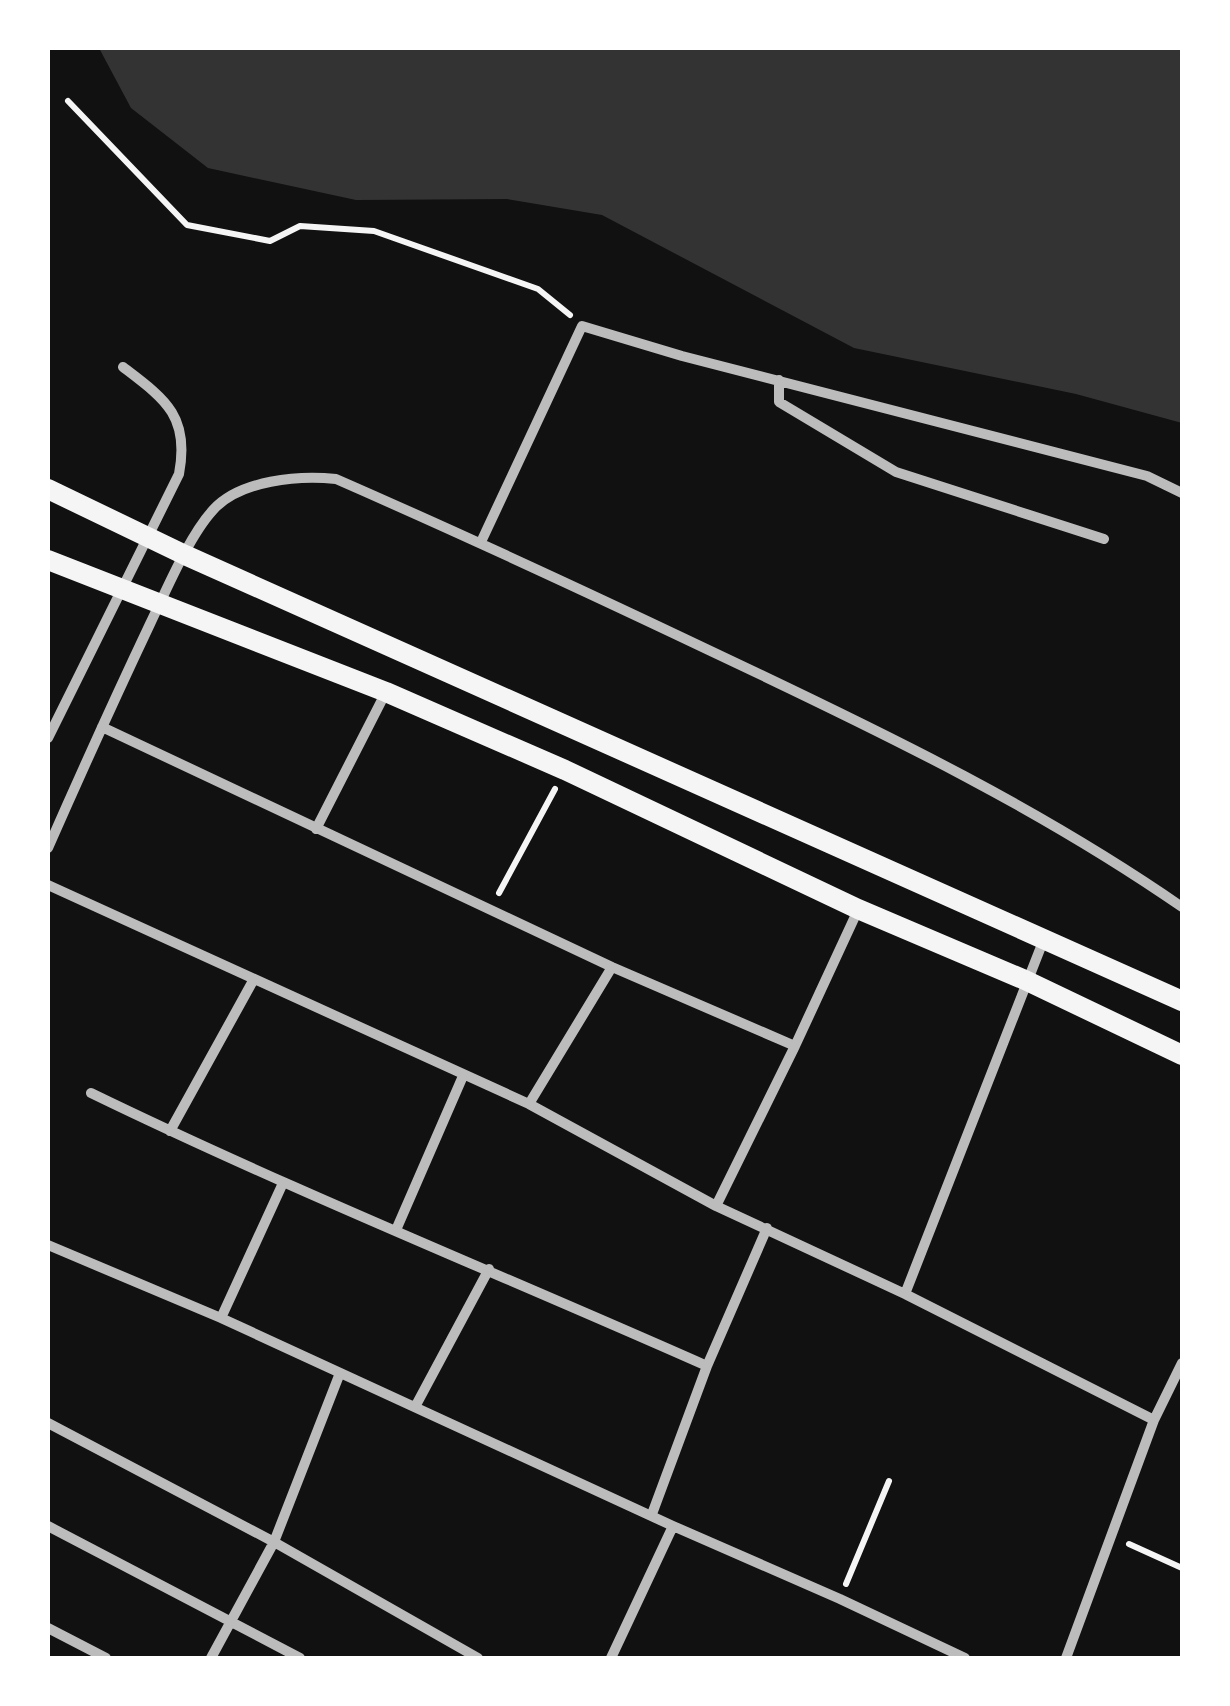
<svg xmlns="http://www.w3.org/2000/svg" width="1230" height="1706" viewBox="0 0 1230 1706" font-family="'Asap Condensed',sans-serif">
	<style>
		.water { fill: #333 }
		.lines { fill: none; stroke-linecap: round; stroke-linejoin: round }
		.path { stroke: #f5f5f5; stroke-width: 6 }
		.minor { stroke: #bcbcbc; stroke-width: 10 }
		.secondary { stroke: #f5f5f5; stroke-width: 20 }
	</style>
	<rect width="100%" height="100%" fill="#111"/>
	<path class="water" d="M 99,48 L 1182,48 L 1182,423 L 1076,394 L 854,348 L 602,215 L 507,199 L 356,200 L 208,168 L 131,108 Z"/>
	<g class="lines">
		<path class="path" d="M 68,101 L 187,225 L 270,241 L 300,226 L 374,231 L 538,289 L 570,315
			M 499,893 L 555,789
			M 1129,1544 L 1182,1568
			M 846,1584 L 889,1481"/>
		<path class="minor" d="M 779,380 L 779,402 L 896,472 L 1104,539
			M 481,542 L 582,326 L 682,356 L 1147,476 L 1182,493
			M 102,727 L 612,967 L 795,1046
			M 48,738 L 179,474 C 190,416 165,399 123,367
			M 316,829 L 386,692
			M 48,848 C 81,773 115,698 150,624 C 166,591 189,536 213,510 C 240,480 299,475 336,479 C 471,538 604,600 736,663 C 890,736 1042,810 1182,907
			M 48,885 L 529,1104 L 716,1206 L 905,1294 L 1154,1420
			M 91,1093 C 293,1191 502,1275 707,1366
			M 529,1104 L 612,967
			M 170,1131 L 254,979
			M 716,1206 L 795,1046 L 858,910
			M 396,1230 L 463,1076
			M 48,1245 L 221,1318 L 673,1526 L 840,1599 L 965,1658
			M 905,1294 L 1044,939
			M 221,1318 L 283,1183
			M 415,1407 L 489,1269
			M 48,1423 L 274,1542 L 478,1658
			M 652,1514 L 707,1366 L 767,1228
			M 48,1526 L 300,1658
			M 48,1628 L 106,1658
			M 211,1658 L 274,1542 L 340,1373
			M 611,1658 L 673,1526
			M 1066,1658 L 1154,1420 L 1182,1363"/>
		<path class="secondary" d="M 48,489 L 185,555 L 1182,1001
			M 48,560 L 386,692 L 565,770 L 858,909 L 1025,980 L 1182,1055"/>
	</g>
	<rect width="1230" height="1706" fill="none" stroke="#ffffff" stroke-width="100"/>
</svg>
